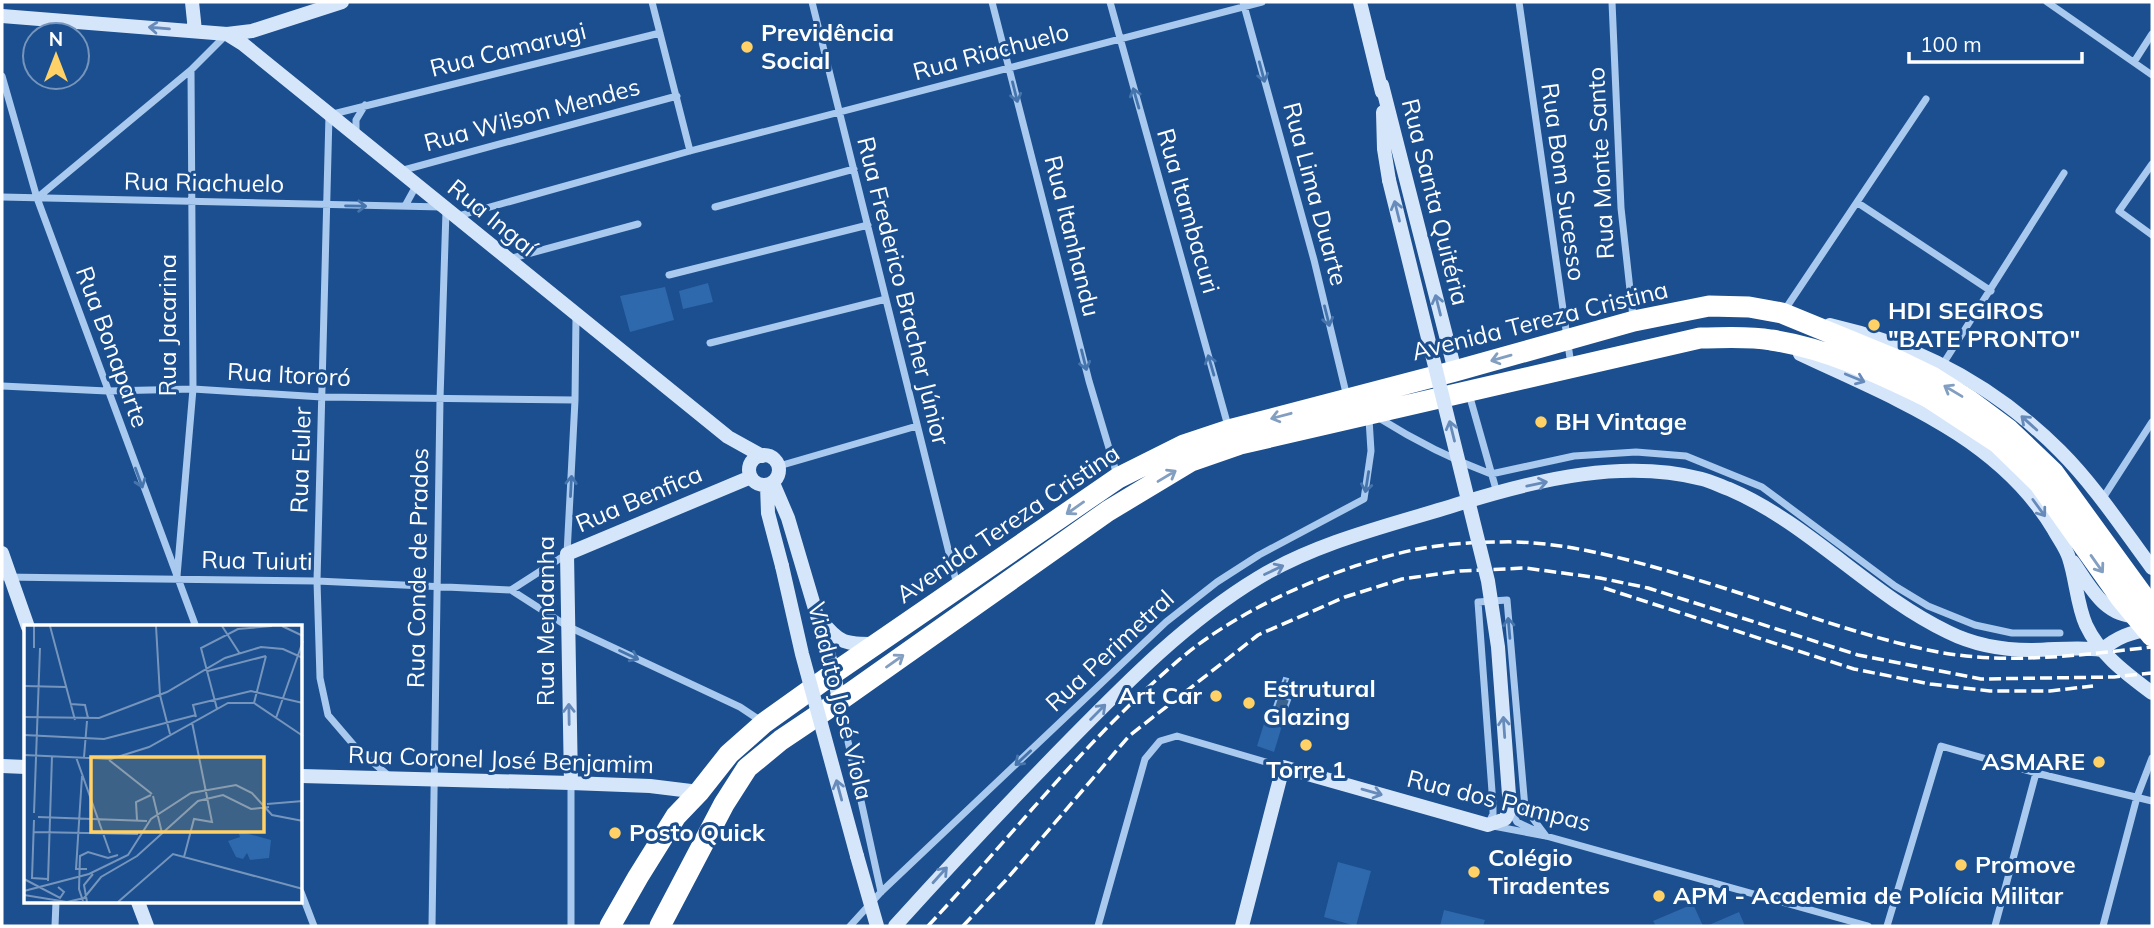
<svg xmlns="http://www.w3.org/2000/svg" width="2154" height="928" viewBox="0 0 2154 928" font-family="Mulish,sans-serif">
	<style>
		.green { fill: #2e69ad }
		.water { fill: #3c6290; stroke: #9cc4f0; stroke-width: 2 }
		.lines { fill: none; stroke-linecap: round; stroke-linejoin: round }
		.street { stroke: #a9c9ee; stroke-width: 7 }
		.secondary { stroke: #d6e6fa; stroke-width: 14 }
		.highway { stroke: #fff; stroke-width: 21 }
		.rail { stroke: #fff; stroke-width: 3.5; stroke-dasharray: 12 5; stroke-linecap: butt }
		.secondary-bridge { stroke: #d6e6fa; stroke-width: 14 }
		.highway-bridge { stroke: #fff; stroke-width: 21 }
		.oneway { stroke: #668bba }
		.oneway2 { stroke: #4674ac }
		.oneway3 { stroke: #829ec1 }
		.poi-dot { fill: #ffd166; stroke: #1b4f8f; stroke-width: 2.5 }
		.labels { text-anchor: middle; stroke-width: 6; stroke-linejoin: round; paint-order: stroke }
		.poi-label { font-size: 24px; font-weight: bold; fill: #fff; stroke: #1b4f8f; text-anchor: start }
		.street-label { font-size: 24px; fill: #fff; stroke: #1b4f8f }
		.inset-road { fill: none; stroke: #7695bc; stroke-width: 2 }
		.view { fill: #ffd166; fill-opacity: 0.15; stroke: #ffd166; stroke-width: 3.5 }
		.inset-edge { fill: none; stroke: #fff; stroke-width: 3.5 }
	</style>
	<rect width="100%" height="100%" fill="#1b4f8f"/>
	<path class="green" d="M 708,283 L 713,302 L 683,309 L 679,291 Z
		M 665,287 L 674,320 L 630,332 L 620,296 Z
		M 1268,711 L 1285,716 L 1274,752 L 1257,746 Z
		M 1338,862 L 1371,871 L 1356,926 L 1324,917 Z
		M 1693,904 L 1703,926 L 1656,926 L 1653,921 Z
		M 1444,910 L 1485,920 L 1483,926 L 1440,926 Z
		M 1739,912 L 1745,926 L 1709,926 L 1709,925 Z"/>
	<path class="water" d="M 1284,678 L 1288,679 L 1282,697 L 1290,700 L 1286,711 L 1278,708 L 1277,712 L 1273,710 Z"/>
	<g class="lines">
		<path class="street" d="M 652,2 L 690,151
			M 812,2 L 957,585
			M 992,2 L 1089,381 L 1117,475
			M 1110,2 L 1228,426
			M 1243,2 L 1314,260 L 1347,397
			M 1519,2 L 1571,365
			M 1612,2 L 1621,208 L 1633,317
			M 2047,2 L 2152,75
			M 2134,62 L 2152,34
			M 2,76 L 37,198 L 196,627
			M 356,133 L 356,120 L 365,105
			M 2152,164 L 2119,211 L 2152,235
			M 400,171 L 677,96
			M 2,197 L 442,207
			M 37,198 L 191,70 L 226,35
			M 1858,203 L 1991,291
			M 405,206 L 416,186
			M 715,207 L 854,169
			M 458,216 L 690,151 L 1262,2
			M 509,259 L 638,224
			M 669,275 L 868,225
			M 1784,311 L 1926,99
			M 710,343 L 886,299
			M 1943,364 L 2064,173
			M 2,386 L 107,391 L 193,389 L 322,397 L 575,400
			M 1469,394 L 1497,493
			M 1379,418 C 1414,440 1451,459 1491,474
			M 779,466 L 917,426
			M 1491,474 L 1574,456 L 1636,452 L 1686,456 L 1762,487 L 1895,586 L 1928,606 L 1975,625 L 2012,633 L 2060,633
			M 2101,501 L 2152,422
			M 177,576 L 193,389 L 191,70
			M 2,577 L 317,581 L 511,590 L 567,626 L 740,707 L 761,721
			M 511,590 L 567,554 L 575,400 L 576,316
			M 840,705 L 881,892
			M 389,776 L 358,750 L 328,715 L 320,678 L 317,581 L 329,115 L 660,33
			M 571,783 L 571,926
			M 1511,811 L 1517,822 L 1536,831
			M 1546,836 L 1525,808 L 1507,600 L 1478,602 L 1493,805 L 1493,814 L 1488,825 L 1546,836 L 1868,926
			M 301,892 L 314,926
			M 55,926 L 56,902
			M 432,926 L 440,399 L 446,211
			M 850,926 L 881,892 L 1166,622 L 1217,582 L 1259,555 L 1364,499 L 1371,451 L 1369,419
			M 1098,926 L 1145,759 L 1160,741 L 1177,736 L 1283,767
			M 1887,926 L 1941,746 L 2036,773 L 2152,801
			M 1995,926 L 2036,773
			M 2103,926 L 2137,797 L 2152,758"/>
		<path class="secondary" d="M 192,2 L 195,31
			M 1360,2 L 1382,92
			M 2,16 L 227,34 L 252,31 L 342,2
			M 227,34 L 243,44 L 728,437 L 762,456
			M 1382,85 L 1455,371
			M 1383,112 L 1384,149 L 1389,180
			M 1830,325 C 1918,345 1996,387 2060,451 C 2095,486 2123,529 2152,568
			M 1800,354 C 1893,398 1999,437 2054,530 C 2059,539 2066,548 2069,558 C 2076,579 2077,605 2086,625 C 2100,655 2127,674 2152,693
			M749 470a15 15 0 1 1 30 0a15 15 0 1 1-30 0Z
			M 773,483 L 788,518 L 834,673 L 839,701
			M 767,485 L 768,513 L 782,566
			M 2,553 L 28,627
			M 2073,562 C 2090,586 2105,619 2140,616
			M 821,620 C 839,644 846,644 875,644
			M 2,766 L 26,767
			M 301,776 L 571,783 L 650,786 L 699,792
			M 571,783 L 567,554 L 751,477
			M 857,856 L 877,926
			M 138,902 L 147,926
			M 895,926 C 952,863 1010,801 1070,740 C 1128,681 1187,621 1258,578 C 1321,540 1396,524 1465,502 C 1540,479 1624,459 1702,479 C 1711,481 1720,486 1729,489 C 1810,524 1869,594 1948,632 C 1974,645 2003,650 2031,650 C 2055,650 2079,646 2102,650 C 2117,637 2131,632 2151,629
			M 1242,926 L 1283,767 L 1488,825 L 1505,819 L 1510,809 L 1509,795"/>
		<path class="highway" d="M 610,926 L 638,877 L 676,816 L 699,792 L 729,754 L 764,723 L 834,673 L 1118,478 L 1184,445 L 1229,430 L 1455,371 L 1634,321 L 1709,306 L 1749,307 L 1782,313 L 1899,361 L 1932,377 L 1970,401 L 2009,430 L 2053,472 L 2152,608
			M 660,926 L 724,804 L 747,768 L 781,740 L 839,701 L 1108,511 L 1191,461 L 1240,444 L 1700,338 C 1723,338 1748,336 1771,340 C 1826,348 1879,373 1928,397"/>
		<path class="rail" d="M 1604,588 L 1854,669 L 1930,684 L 1990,691 L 2050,691 L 2093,686
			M 928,926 C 1011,837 1087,738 1180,659 C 1241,607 1340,565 1418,549 C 1444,544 1475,542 1501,542 C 1563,540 1639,562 1698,580 C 1778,604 1856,636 1938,652 C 2009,665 2081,655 2152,647
			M 963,926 L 1006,880 L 1129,736 L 1258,635 L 1345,597 L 1402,579 L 1460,571 L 1525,568 L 1600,578 L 1648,588 L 1858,655 L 1981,679 L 2114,677 L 2152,673"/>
		<path class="secondary-bridge" d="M 1389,180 L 1488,581 L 1498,647 L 1509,795
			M 782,566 L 802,654 L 857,856"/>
		<path class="highway-bridge" d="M 1928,397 L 1998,443 L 2039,483 L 2120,597 L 2152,636"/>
	</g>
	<defs><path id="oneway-shaft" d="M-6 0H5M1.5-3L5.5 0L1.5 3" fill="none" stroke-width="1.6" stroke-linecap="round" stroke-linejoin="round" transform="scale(1.75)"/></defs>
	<g class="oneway">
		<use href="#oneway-shaft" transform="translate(159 28) rotate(-175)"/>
		<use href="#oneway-shaft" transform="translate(1397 211) rotate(-104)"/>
		<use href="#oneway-shaft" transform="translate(1438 305) rotate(-104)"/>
		<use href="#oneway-shaft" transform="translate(1855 378) rotate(22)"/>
		<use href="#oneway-shaft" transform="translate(2029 423) rotate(-138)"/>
		<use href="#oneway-shaft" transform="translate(1452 431) rotate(-104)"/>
		<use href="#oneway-shaft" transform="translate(1537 484) rotate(-12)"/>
		<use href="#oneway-shaft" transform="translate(2039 508) rotate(54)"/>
		<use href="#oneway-shaft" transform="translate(1274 570) rotate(-25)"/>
		<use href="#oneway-shaft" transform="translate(1098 712) rotate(-45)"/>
		<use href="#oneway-shaft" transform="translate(569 714) rotate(-91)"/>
		<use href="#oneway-shaft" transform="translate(1504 727) rotate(-94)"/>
		<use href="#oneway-shaft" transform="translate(839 790) rotate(-105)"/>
		<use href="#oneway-shaft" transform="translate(1372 792) rotate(16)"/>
		<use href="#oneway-shaft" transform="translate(940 875) rotate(-48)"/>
	</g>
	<g class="oneway2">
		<use href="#oneway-shaft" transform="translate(1262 72) rotate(75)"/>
		<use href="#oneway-shaft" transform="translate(1015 92) rotate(76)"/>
		<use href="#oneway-shaft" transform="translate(1136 98) rotate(-106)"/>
		<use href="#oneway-shaft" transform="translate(356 206) rotate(1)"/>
		<use href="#oneway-shaft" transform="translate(1327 316) rotate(76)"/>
		<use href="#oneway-shaft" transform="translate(1084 360) rotate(76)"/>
		<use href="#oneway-shaft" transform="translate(1211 365) rotate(-106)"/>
		<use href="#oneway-shaft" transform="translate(139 478) rotate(70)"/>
		<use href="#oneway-shaft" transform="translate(1367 482) rotate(99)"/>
		<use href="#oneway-shaft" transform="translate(571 486) rotate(-87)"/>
		<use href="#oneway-shaft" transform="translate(1509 628) rotate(-95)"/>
		<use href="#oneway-shaft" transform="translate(629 655) rotate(25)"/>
		<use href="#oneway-shaft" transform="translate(1023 758) rotate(137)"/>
	</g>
	<g class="oneway3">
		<use href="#oneway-shaft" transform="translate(1501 358) rotate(164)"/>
		<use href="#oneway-shaft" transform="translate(1953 391) rotate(-149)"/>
		<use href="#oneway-shaft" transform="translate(1281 416) rotate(165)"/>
		<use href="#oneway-shaft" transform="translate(1167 476) rotate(-31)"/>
		<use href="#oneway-shaft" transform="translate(1075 508) rotate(145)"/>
		<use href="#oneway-shaft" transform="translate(2097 564) rotate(55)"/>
		<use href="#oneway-shaft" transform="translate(895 661) rotate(-35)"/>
	</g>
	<g class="poi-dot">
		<circle cx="747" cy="47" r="7"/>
		<circle cx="1874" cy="325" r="7"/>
		<circle cx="1541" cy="422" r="7"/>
		<circle cx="1216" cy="696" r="7"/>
		<circle cx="1249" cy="703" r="7"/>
		<circle cx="1306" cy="745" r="7"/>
		<circle cx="2099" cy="762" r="7"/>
		<circle cx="615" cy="833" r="7"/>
		<circle cx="1961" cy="865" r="7"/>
		<circle cx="1474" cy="872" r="7"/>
		<circle cx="1659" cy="896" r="7"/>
	</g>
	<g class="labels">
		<g class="poi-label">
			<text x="761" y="41">Previdência<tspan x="761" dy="28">Social</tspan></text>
			<text x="1888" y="319">HDI SEGIROS<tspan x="1888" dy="28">"BATE PRONTO"</tspan></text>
			<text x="1555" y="430">BH Vintage</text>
			<text x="1263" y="697">Estrutural<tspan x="1263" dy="28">Glazing</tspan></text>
			<text x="1202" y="704" text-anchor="end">Art Car</text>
			<text x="2085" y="770" text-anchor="end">ASMARE</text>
			<text x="1306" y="778" text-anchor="middle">Torre 1</text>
			<text x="629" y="841">Posto Quick</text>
			<text x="1488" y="866">Colégio<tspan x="1488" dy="28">Tiradentes</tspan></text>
			<text x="1975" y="873">Promove</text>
			<text x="1673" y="904">APM - Academia de Polícia Militar</text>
		</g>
		<g class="street-label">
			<text transform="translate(508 50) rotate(-14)" y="8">Rua Camarugi</text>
			<text transform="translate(991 52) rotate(-15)" y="8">Rua Riachuelo</text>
			<text transform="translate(532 115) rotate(-15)" y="8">Rua Wilson Mendes</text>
			<text transform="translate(1601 163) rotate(-93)" y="8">Rua Monte Santo</text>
			<text transform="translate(1563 182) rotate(82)" y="8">Rua Bom Sucesso</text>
			<text transform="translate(204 183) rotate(1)" y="8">Rua Riachuelo</text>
			<text transform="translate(1315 194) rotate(75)" y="8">Rua Lima Duarte</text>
			<text transform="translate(1435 202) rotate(76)" y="8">Rua Santa Quitéria</text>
			<text transform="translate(1188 211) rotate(74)" y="8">Rua Itambacuri</text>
			<text transform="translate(492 218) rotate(39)" y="8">Rua Ingaí</text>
			<text transform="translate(1072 236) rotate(76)" y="8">Rua Itanhandu</text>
			<text transform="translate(903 291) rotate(76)" y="8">Rua Frederico Bracher Júnior</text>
			<text transform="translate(1540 321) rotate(-14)" y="8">Avenida Tereza Cristina</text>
			<text transform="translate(168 325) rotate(-90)" y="8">Rua Jacarina</text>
			<text transform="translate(112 347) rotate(70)" y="8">Rua Bonaparte</text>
			<text transform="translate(289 375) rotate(3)" y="8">Rua Itororó</text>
			<text transform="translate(301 460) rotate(-88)" y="8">Rua Euler</text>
			<text transform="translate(639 499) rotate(-23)" y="8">Rua Benfica</text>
			<text transform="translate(1008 524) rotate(-34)" y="8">Avenida Tereza Cristina</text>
			<text transform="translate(257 561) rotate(1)" y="8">Rua Tuiuti</text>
			<text transform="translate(418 568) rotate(-89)" y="8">Rua Conde de Prados</text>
			<text transform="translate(546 621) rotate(-90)" y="8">Rua Mendanha</text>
			<text transform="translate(1110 651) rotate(-43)" y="8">Rua Perimetral</text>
			<text transform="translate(840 701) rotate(76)" y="8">Viaduto José Viola</text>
			<text transform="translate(501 760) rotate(2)" y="8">Rua Coronel José Benjamim</text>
			<text transform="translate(1499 801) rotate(14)" y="8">Rua dos Pampas</text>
		</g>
	</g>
	<g transform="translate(24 625)">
		<rect width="278" height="278" fill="#1b4f8f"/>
		<path d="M 214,206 L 247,215 L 245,233 L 226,235 L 223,228 L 219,234 L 212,232 L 204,216 L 216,212 Z" fill="#2e69ad"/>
		<path class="inset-road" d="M 26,1 L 51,95M 132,1 L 136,70 L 146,109M 198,1 L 216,29M 258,1 L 279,11M 10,23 L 10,1M 184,46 L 242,31M 0,61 L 42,62M 230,78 L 242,31M 46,79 L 61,80 L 64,93M 193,84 L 177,23 L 214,4 L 248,1M 0,92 L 75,93 L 143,67 L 201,33 L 237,22 L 259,24 L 279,33M 172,92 L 169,80 L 227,66 L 279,78M 252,93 L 279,16M 0,110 L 80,114 L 172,90M 0,130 L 87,134 L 125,122 L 204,78 L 230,78 L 279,111M 52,132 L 86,228M 60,132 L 63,96M 85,135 L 128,169M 58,151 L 52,244 L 63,244M 129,171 L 138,208M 243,179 L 279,176M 10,188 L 16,23M 14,192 L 123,196M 10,195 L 8,253 L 24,254M 113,195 L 112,177 L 127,170M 10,207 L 114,209M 160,232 L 170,194 L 188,197 L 168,97M 0,254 L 36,273 L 40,267 L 34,262M 24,256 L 28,131M 0,266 L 65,249 L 104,230 L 127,194 L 167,168 L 212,160 L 228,168 L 248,190 L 279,196M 0,270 L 43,277 L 60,273 L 77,252 L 113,231 L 174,176 L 199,170 L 227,184 L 245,182M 59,276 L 55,264 L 56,231 L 64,227 L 84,233 L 94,230M 63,277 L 60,260 L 69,249M 94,277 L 149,229 L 279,264"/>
		<path class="view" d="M 67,132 L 240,132 L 240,207 L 67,207 Z"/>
		<rect width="278" height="278" class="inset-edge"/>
	</g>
	<rect width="2154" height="928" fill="none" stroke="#ffffff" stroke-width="7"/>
	<g transform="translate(56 56)"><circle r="33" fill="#1b4f8f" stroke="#7695bc" stroke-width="2"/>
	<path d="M0-5L12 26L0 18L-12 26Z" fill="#ffd166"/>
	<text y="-10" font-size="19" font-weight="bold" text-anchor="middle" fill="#ffffff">N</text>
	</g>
	<path d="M1909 52v10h173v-10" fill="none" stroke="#ffffff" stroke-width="3.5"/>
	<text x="1920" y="52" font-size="21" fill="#ffffff" stroke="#1b4f8f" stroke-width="5" paint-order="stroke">100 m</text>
</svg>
